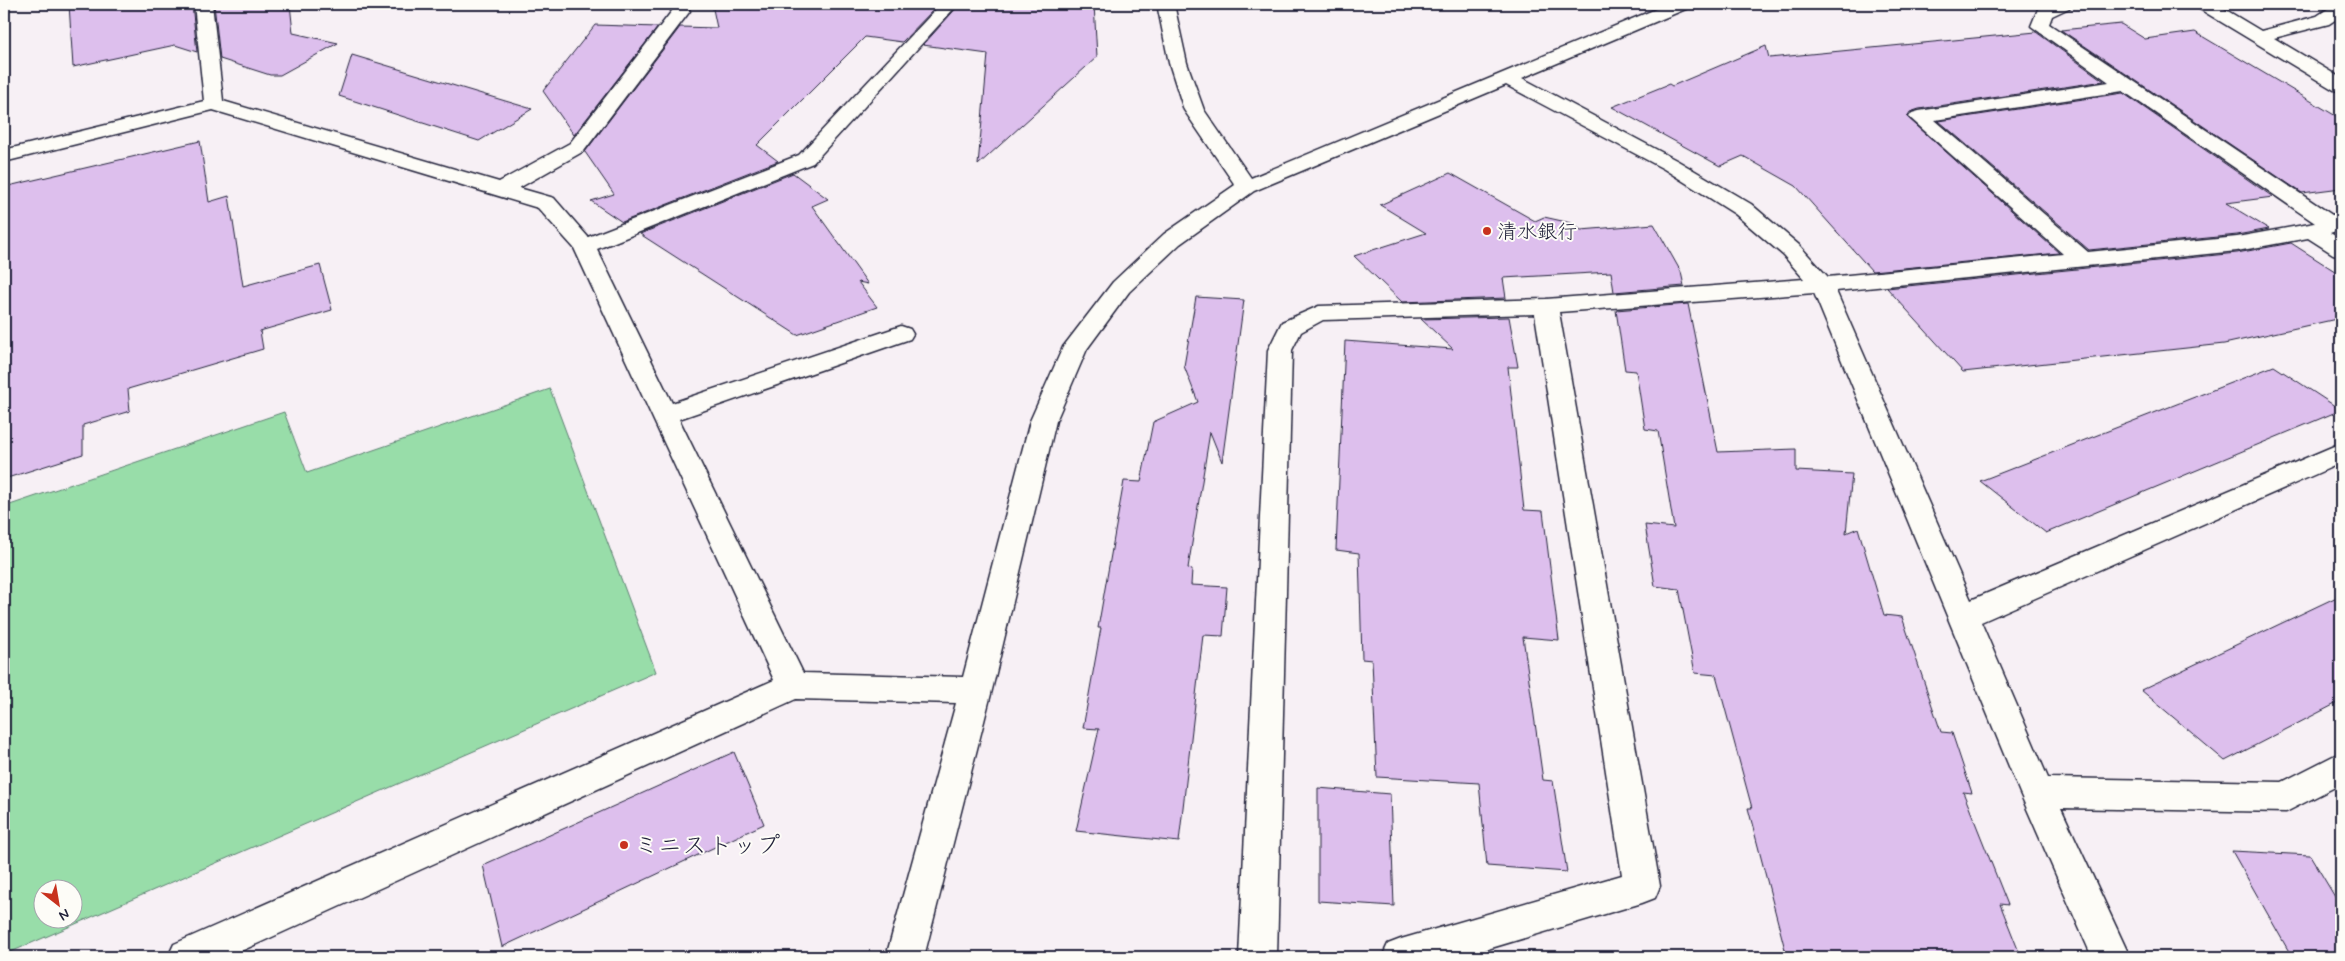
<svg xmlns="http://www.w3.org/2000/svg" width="2345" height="961" viewBox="0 0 2345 961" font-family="Mynerve,'Klee One',sans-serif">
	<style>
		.green { fill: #98dda9; stroke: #5d8072; fill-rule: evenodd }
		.building { fill: #ddbfed; stroke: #22223b }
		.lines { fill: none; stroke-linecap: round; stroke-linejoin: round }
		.minor-casing { stroke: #22223b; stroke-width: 3 }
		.minor { fill: #fdfcf7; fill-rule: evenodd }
		.poi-dot { fill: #c8321e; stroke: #fdfcf7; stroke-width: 2 }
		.labels { text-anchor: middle; stroke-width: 4; stroke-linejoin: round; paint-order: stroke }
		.poi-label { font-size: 20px; fill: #22223b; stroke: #fdfcf7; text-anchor: start }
		.near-poi-label { font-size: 24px; fill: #22223b; stroke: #fdfcf7; text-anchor: start }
	</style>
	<rect width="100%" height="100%" fill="#f7f0f5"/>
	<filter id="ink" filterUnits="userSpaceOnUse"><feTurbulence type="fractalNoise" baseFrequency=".02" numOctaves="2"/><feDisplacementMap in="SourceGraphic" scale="10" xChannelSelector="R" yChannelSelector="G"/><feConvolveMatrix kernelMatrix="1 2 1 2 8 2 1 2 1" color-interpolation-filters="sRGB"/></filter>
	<g filter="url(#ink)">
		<path class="green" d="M 550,389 L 656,672 L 4,955 L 4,507 L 284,412 L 307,473 ZM 42,888 L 72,888 L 72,918 L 42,918 Z"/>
		<path class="building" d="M 69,4 L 192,4 L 197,52 L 175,45 L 73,67 Z
			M 214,4 L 290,4 L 293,33 L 338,43 L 280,75 L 270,75 L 220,59 Z
			M 712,4 L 939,4 L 902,42 L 865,37 L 757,145 L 778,161 L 622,222 L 591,201 L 614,194 L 585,152 L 680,27 L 717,28 Z
			M 960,4 L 1094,4 L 1097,57 L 978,165 L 988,54 L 923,45 Z
			M 2121,24 L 2145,39 L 2195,32 L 2341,119 L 2341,188 L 2302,193 L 2061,30 Z
			M 595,25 L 658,27 L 574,135 L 543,91 Z
			M 2036,32 L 2104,81 L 1919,109 L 1910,112 L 1907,117 L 2059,253 L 1872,271 L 1796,186 L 1743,156 L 1720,166 L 1612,107 L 1669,84 L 1672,86 L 1766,46 L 1769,58 Z
			M 352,55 L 532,109 L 479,141 L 339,96 Z
			M 2123,93 L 2273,197 L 2226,203 L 2269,229 L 2237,235 L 2089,250 L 1939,121 Z
			M 200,141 L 209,202 L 229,196 L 243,286 L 320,265 L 332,310 L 260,331 L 263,349 L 128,389 L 130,411 L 83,425 L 83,454 L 4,479 L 4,187 Z
			M 793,173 L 828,199 L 812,206 L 868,284 L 858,282 L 877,307 L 797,335 L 640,234 Z
			M 1450,173 L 1535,221 L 1544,217 L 1571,223 L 1581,230 L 1654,224 L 1681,272 L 1684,286 L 1614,292 L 1611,272 L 1503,278 L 1506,298 L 1402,302 L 1354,256 L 1426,233 L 1380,205 Z
			M 2291,243 L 2341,275 L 2341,318 L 2224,344 L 1963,372 L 1887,288 L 2237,253 Z
			M 1196,297 L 1244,300 L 1222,462 L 1210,432 L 1188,568 L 1192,569 L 1191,585 L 1227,587 L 1223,636 L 1203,635 L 1179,842 L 1076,831 L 1099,729 L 1083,728 L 1101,628 L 1098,628 L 1124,481 L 1141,482 L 1153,422 L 1198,402 L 1184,366 Z
			M 1688,304 L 1718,452 L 1796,449 L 1796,471 L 1852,474 L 1846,533 L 1858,528 L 1884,615 L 1902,617 L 1941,732 L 1952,733 L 1972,793 L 1963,792 L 2008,905 L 2000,904 L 2021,957 L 1787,957 L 1748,808 L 1752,808 L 1716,675 L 1695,673 L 1679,589 L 1655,586 L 1645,525 L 1674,528 L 1658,431 L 1645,429 L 1636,371 L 1625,370 L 1616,310 Z
			M 1509,317 L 1518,367 L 1508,367 L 1524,510 L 1543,511 L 1559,640 L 1523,637 L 1543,780 L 1553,781 L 1567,872 L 1487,866 L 1479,783 L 1377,777 L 1372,660 L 1362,659 L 1359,553 L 1336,550 L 1345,341 L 1453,349 L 1421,319 Z
			M 2274,366 L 2341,410 L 2046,533 L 1980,481 Z
			M 2341,595 L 2341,701 L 2225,761 L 2141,690 Z
			M 734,752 L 764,824 L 502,947 L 483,865 Z
			M 1318,788 L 1390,794 L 1394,906 L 1318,901 Z
			M 2232,851 L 2310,855 L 2341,907 L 2341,957 L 2292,957 Z"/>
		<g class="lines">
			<g class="minor-casing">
				<path id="minor" d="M 194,4 L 212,4 L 223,101 L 499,182 L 570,143 L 675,7 L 687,7 L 690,11 L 687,15 L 584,151 L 519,188 L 554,198 L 588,237 L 799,155 L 941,4 L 958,4 L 813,163 L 597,249 L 672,403 L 892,329 L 901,326 L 910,329 L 913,334 L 910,339 L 679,419 L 803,673 L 963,677 L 1030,421 L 1063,347 L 1113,282 L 1164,234 L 1235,185 L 1184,110 L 1169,63 L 1157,4 L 1174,4 L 1187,63 L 1204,110 L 1251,178 L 1668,4 L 1690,4 L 1688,8 L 1522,78 L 1678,161 L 1751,204 L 1799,245 L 1828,277 L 2063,254 L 1909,117 L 1912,113 L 1919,111 L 2109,82 L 2031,26 L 2038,9 L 2050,4 L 2071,4 L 2069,8 L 2052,16 L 2049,24 L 2335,217 L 2341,215 L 2341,229 L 2330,233 L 2341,239 L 2341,256 L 2333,254 L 2308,238 L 2237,251 L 1836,291 L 1971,600 L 2341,443 L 2341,463 L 1981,622 L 2048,778 L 2282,782 L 2341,752 L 2341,784 L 2286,812 L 2061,808 L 2130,957 L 2092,957 L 2020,793 L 1814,293 L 1559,312 L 1660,886 L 1655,898 L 1642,903 L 1461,957 L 1382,957 L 1388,944 L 1401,939 L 1622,875 L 1535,314 L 1323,320 L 1301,332 L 1292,350 L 1277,957 L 1239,957 L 1268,350 L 1282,322 L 1319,306 L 1546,299 L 1804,279 L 1783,255 L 1735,214 L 1664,169 L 1506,85 L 1254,191 L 1180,244 L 1129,292 L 1087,349 L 1056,421 L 992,690 L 924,957 L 886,957 L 956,703 L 796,699 L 228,957 L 168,957 L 174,944 L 774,680 L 574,248 L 538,208 L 213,110 L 4,162 L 4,150 L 204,101 ZM 2123,91 L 2315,223 L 2237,237 L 2088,252 L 1935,120 Z
					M 2195,4 L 2216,4 L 2261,31 L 2317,16 L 2335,4 L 2341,4 L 2341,16 L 2329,24 L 2274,38 L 2341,78 L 2341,92 L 2334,90 L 2198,8 Z"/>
			</g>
			<use href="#minor" class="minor"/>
		</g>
	</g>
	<g class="poi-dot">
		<circle cx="1487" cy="231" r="5"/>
		<circle cx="624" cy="845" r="5"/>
	</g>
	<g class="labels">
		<g class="poi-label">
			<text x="1497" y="238">清水銀行</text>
		</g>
		<g class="near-poi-label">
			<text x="634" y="853">ミニストップ</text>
		</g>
	</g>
	<rect width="2345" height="961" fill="none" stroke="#fdfcf7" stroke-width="20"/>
	<rect x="10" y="10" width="2325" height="941" fill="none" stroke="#22223b" stroke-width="2" filter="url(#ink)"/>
	<g transform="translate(58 904) rotate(149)"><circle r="24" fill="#fdfcf7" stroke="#a5a5ac"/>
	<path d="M0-4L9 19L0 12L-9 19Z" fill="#c8321e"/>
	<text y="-8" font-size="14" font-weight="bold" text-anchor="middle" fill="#22223b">N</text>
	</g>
</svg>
